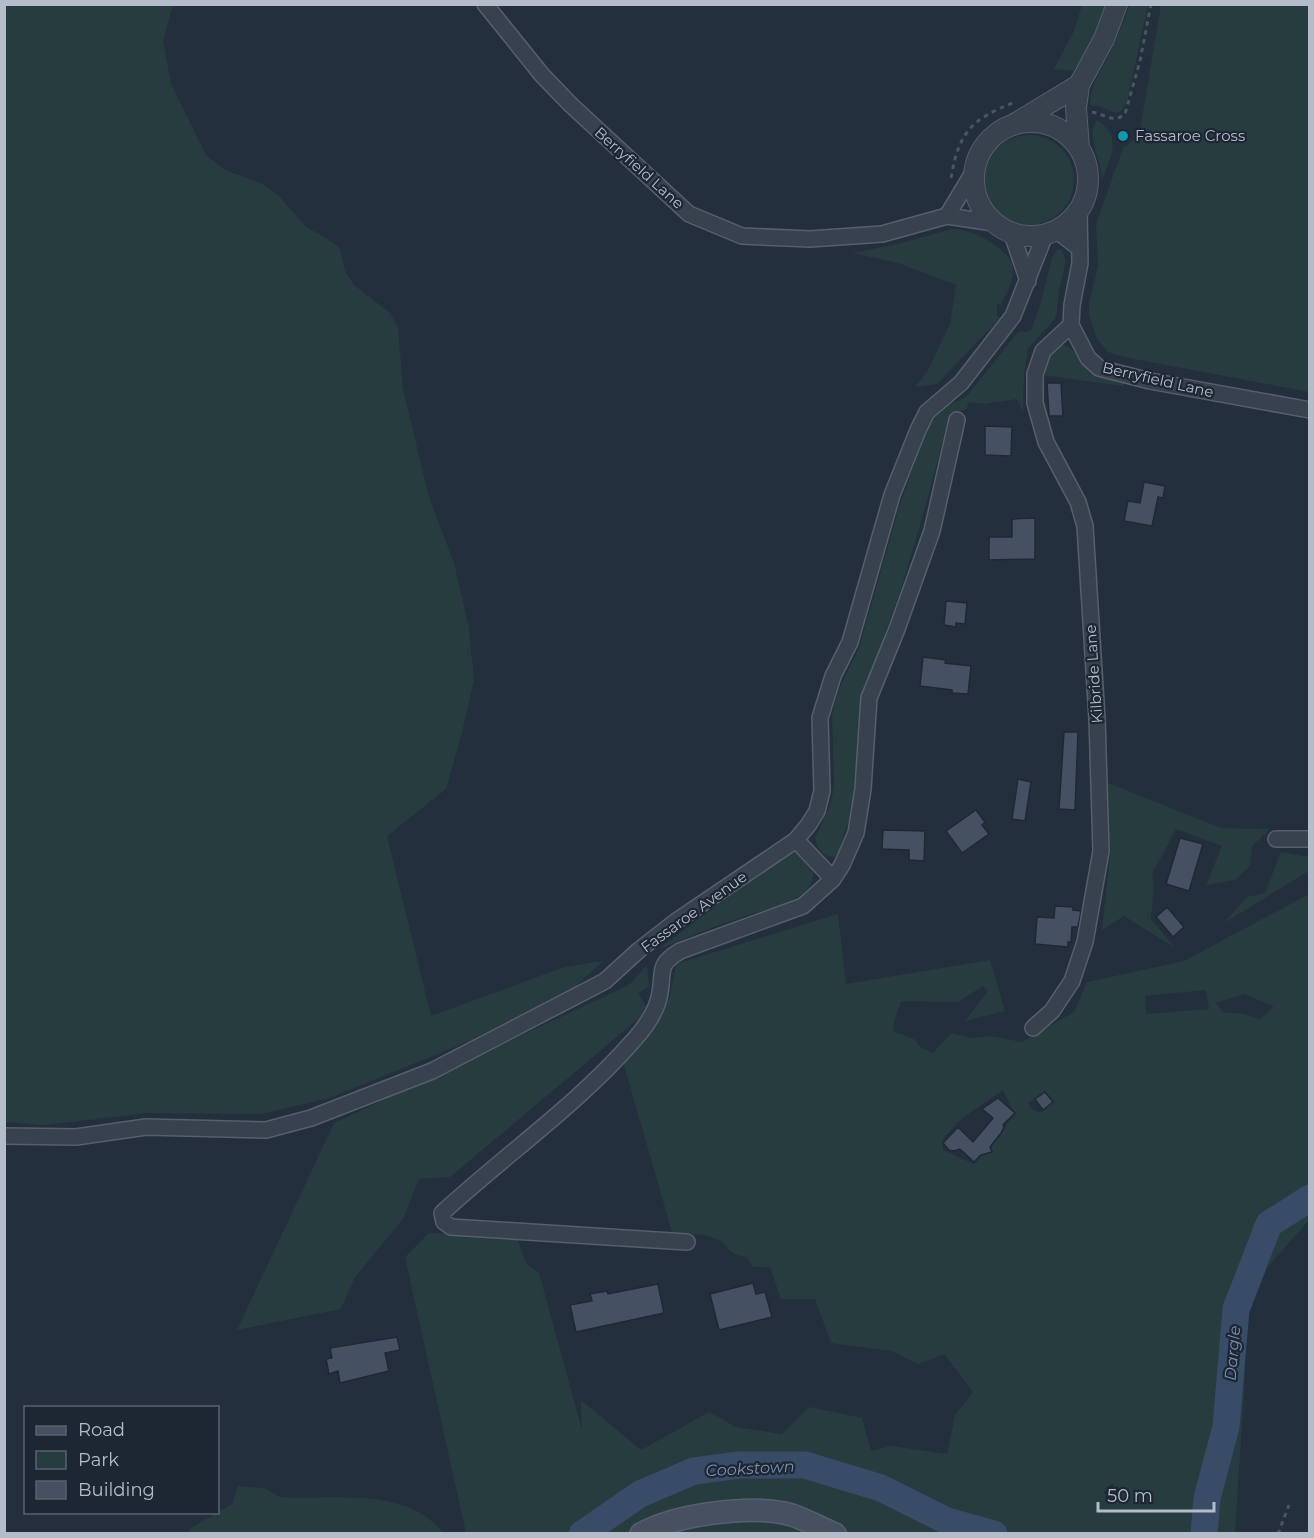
<svg xmlns="http://www.w3.org/2000/svg" width="1314" height="1538" viewBox="0 0 1314 1538" font-family="Montserrat,sans-serif">
	<style>
		.green { fill: #263c3f; fill-rule: evenodd }
		.lines { fill: none; stroke-linecap: round; stroke-linejoin: round }
		.river { stroke: #394c67; stroke-width: 27 }
		.building { fill: #455162; stroke: #1f2835; stroke-width: 1.5 }
		.minor-casing { stroke: #565f6c; stroke-width: 18 }
		.tertiary-casing { stroke: #565f6c; stroke-width: 22 }
		.secondary-casing { stroke: #565f6c; stroke-width: 24 }
		.path { stroke: #44595c; stroke-width: 3; stroke-dasharray: 4.5 4.5; stroke-linecap: butt }
		.minor { stroke: #38414e; stroke-width: 15 }
		.tertiary { stroke: #38414e; stroke-width: 20 }
		.secondary { stroke: #465061; stroke-width: 21 }
		.culture-dot { fill: #0f9aa8; stroke: #1d2633; stroke-width: 2 }
		.labels { text-anchor: middle; stroke-width: 4.5; stroke-linejoin: round; paint-order: stroke }
		.poi-label { font-size: 15px; fill: #b4bcc9; stroke: #1d2633; text-anchor: start }
		.street-label { font-size: 15px; fill: #b4bcc9; stroke: #1d2633 }
		.water-label { font-size: 16px; font-style: italic; fill: #7c92b1; stroke: #1d2633 }
	</style>
	<rect width="100%" height="100%" fill="#242f3e"/>
	<path class="green" d="M 4,5 L 173,5 L 163,41 L 171,84 L 206,155 L 225,170 L 261,183 L 278,195 L 306,227 L 326,238 L 340,248 L 345,271 L 354,285 L 390,313 L 398,328 L 403,388 L 428,494 L 454,563 L 469,628 L 474,680 L 462,732 L 446,789 L 387,836 L 431,1016 L 564,967 L 603,961 L 575,987 L 469,1041 L 330,1098 L 261,1114 L 149,1113 L 44,1125 L 5,1122 Z
		M 1082,5 L 1107,5 L 1091,44 L 1073,71 L 1054,69 L 1074,31 Z
		M 1130,5 L 1148,5 L 1127,102 L 1121,111 L 1116,113 L 1098,106 L 1090,105 C 1089,86 1102,70 1110,53 C 1118,37 1123,21 1130,5 Z
		M 1161,5 L 1309,5 L 1309,392 L 1124,357 L 1108,352 L 1097,339 L 1089,315 L 1089,304 L 1098,266 L 1096,224 L 1123,148 L 1139,136 Z
		M 1097,120 C 1123,138 1111,156 1102,180 C 1102,161 1085,137 1097,120 Z
		M984 180a45 45 0 1 1 90 0a45 45 0 1 1-90 0Z
		M 952,229 C 970,228 1006,247 1012,264 C 1016,278 1006,294 1001,305 L 997,304 L 997,315 L 1000,318 L 937,384 L 915,387 L 927,372 L 950,324 L 956,285 L 898,263 L 852,253 L 898,244 Z
		M 1058,249 L 1062,250 L 1066,261 L 1059,290 L 1057,313 L 1054,320 L 1028,348 L 1024,375 L 1023,412 L 1017,399 L 984,404 L 968,402 L 967,409 L 954,413 L 948,420 L 927,501 L 902,586 L 864,693 L 856,783 L 849,820 L 838,853 L 834,857 C 823,857 817,848 815,838 L 831,803 L 834,785 L 832,716 L 838,691 L 859,648 L 899,508 L 924,436 L 937,415 L 948,405 L 967,396 L 1018,332 L 1026,332 L 1031,330 L 1040,306 L 1052,257 Z
		M 1060,345 C 1077,345 1079,365 1091,373 C 1101,379 1113,380 1124,383 L 1123,386 L 1042,375 L 1046,360 Z
		M 1108,783 L 1221,828 L 1270,829 L 1252,846 L 1250,866 L 1235,880 L 1206,885 L 1222,846 L 1176,829 L 1152,874 L 1154,886 L 1151,919 L 1175,948 L 1124,916 L 1102,930 L 1110,854 Z
		M 793,852 C 801,855 806,860 811,867 C 819,880 805,894 793,900 C 777,908 757,912 740,918 C 712,927 685,938 657,950 L 773,864 Z
		M 1281,852 L 1309,857 L 1309,871 L 1224,923 L 1247,897 L 1265,893 Z
		M 1309,894 L 1309,1220 L 1267,1268 L 1244,1327 L 1245,1379 L 1235,1533 L 466,1533 L 405,1257 L 429,1233 L 510,1235 L 517,1239 L 527,1265 L 539,1273 L 582,1430 L 581,1400 L 641,1450 L 709,1412 L 736,1427 L 782,1434 L 809,1407 L 862,1418 L 871,1451 L 891,1446 L 947,1454 L 955,1415 L 973,1392 L 944,1354 L 918,1364 L 892,1351 L 831,1343 L 815,1299 L 781,1299 L 770,1267 L 753,1267 L 747,1257 C 725,1255 730,1244 715,1238 C 702,1233 686,1234 672,1232 L 623,1062 L 660,1016 L 670,997 L 676,964 L 838,914 L 846,984 L 990,960 L 1005,1011 L 965,1021 L 988,991 L 983,986 L 958,1002 L 901,1001 L 894,1022 L 893,1031 L 914,1039 L 921,1048 L 933,1053 L 951,1033 L 971,1038 L 991,1036 L 1022,1042 L 1074,1012 L 1087,982 L 1184,961 ZM 1206,990 L 1209,1009 L 1146,1014 L 1145,996 ZM 1244,994 L 1273,1006 L 1273,1007 L 1260,1019 L 1243,1014 L 1223,1012 L 1216,1003 ZM 1003,1090 L 1015,1115 L 1007,1123 L 1002,1134 L 974,1164 L 943,1150 L 943,1139 L 961,1119 ZM 1045,1092 L 1053,1102 L 1040,1113 L 1032,1109 L 1028,1103 Z
		M 647,965 L 649,986 L 638,994 L 649,1010 L 450,1177 L 419,1179 L 403,1219 L 355,1277 L 341,1309 L 237,1330 L 334,1123 L 629,985 Z
		M 238,1486 C 247,1487 257,1487 266,1489 C 272,1491 275,1496 282,1497 C 334,1500 407,1486 443,1533 L 188,1533 L 191,1528 L 232,1504 Z"/>
	<g class="lines">
		<path class="river" d="M 582,1534 L 640,1494 L 694,1471 L 739,1465 L 805,1465 L 881,1488 L 947,1521 L 994,1534
			M 1204,1534 L 1207,1498 L 1226,1427 L 1236,1309 L 1269,1224 L 1310,1198"/>
	</g>
	<path class="building" d="M 1047,383 L 1061,383 L 1063,416 L 1049,416 Z
		M 985,426 L 1012,427 L 1011,456 L 985,455 Z
		M 1144,482 L 1165,486 L 1163,498 L 1158,497 L 1152,526 L 1124,521 L 1128,501 L 1140,503 Z
		M 1035,518 L 1035,559 L 989,560 L 989,537 L 1012,537 L 1012,519 Z
		M 946,601 L 967,603 L 965,624 L 956,623 L 956,627 L 944,625 Z
		M 923,657 L 946,660 L 945,663 L 971,666 L 968,694 L 952,693 L 952,690 L 920,686 Z
		M 1064,732 L 1078,732 L 1075,810 L 1059,809 Z
		M 1018,779 L 1031,782 L 1025,821 L 1012,819 Z
		M 976,810 L 985,822 L 982,825 L 989,834 L 962,853 L 946,831 Z
		M 883,830 L 925,831 L 924,861 L 909,860 L 909,850 L 882,849 Z
		M 1180,838 L 1203,844 L 1189,891 L 1166,884 Z
		M 1055,906 L 1073,907 L 1073,910 L 1081,911 L 1078,927 L 1072,927 L 1071,942 L 1068,942 L 1068,947 L 1035,944 L 1037,917 L 1054,918 Z
		M 1167,907 L 1184,927 L 1173,937 L 1156,917 Z
		M 1045,1092 L 1053,1102 L 1043,1110 L 1035,1099 Z
		M 998,1098 L 1015,1113 L 1003,1125 L 1004,1127 L 1001,1133 L 990,1147 L 992,1152 L 981,1155 L 974,1162 L 960,1149 L 954,1151 L 949,1150 L 943,1143 L 958,1127 L 973,1142 L 993,1118 L 982,1109 Z
		M 753,1283 L 756,1294 L 765,1292 L 772,1317 L 719,1330 L 710,1294 Z
		M 658,1284 L 664,1313 L 576,1332 L 570,1305 L 592,1301 L 590,1294 L 607,1291 L 608,1294 Z
		M 397,1337 L 400,1350 L 385,1353 L 389,1371 L 340,1383 L 338,1371 L 329,1374 L 326,1359 L 332,1358 L 330,1348 Z"/>
	<g class="lines">
		<g class="minor-casing">
			<path id="minor" d="M 485,4 L 542,75 L 571,105 L 689,214 L 742,236 L 810,239 L 882,234 L 947,216 L 994,223
				M 1079,211 L 1080,263 L 1072,305 L 1071,325 L 1088,358 L 1099,368 L 1150,381 L 1310,410
				M 947,216 L 974,171
				M 1057,231 L 1079,248
				M 1012,234 L 1028,281
				M 1276,839 L 1310,839
				M 796,840 L 833,879
				M 1033,1028 L 1052,1011 L 1072,981 L 1085,942 L 1101,851 L 1097,719 L 1085,526 L 1078,502 L 1046,442 L 1035,403 L 1035,374 L 1043,351 L 1071,325
				M 4,1136 L 76,1137 L 146,1127 L 266,1130 L 311,1118 L 432,1071 L 605,981 L 639,950 L 675,922 L 796,840 L 809,824 L 817,811 L 822,791 L 820,718 L 833,676 L 850,642 L 892,495 L 918,430 L 927,412 L 961,383 L 1013,316 L 1045,235
				M 687,1242 L 451,1227 L 444,1222 L 442,1213 C 505,1155 577,1105 633,1041 C 645,1028 657,1011 660,993 C 664,970 657,965 680,951 L 803,906 L 833,879 L 842,865 L 856,833 L 863,789 L 869,698 L 897,629 L 932,531 L 957,420"/>
		</g>
		<g class="tertiary-casing">
			<path id="tertiary" d="M974 179a57 57 0 1 1 114 0a57 57 0 1 1-114 0Z
				M 1016,123 L 1079,85
				M 1079,148 L 1076,108 L 1079,85 L 1104,39 L 1117,4"/>
		</g>
		<g class="secondary-casing">
			<path id="secondary" d="M 641,1534 C 676,1514 753,1504 792,1515 C 806,1520 821,1528 835,1534"/>
		</g>
		<path class="path" d="M 1092,112 C 1105,114 1113,124 1125,114 L 1140,61 L 1151,4
			M 951,178 C 959,131 972,119 1015,102
			M 1278,1534 L 1289,1505"/>
		<use href="#minor" class="minor"/>
		<use href="#tertiary" class="tertiary"/>
		<use href="#secondary" class="secondary"/>
	</g>
	<circle class="culture-dot" cx="1123" cy="136" r="6"/>
	<g class="labels">
		<g class="poi-label">
			<text x="1135" y="141">Fassaroe Cross</text>
		</g>
		<g class="street-label">
			<text transform="translate(639 168) rotate(42)" y="5">Berryfield Lane</text>
			<text transform="translate(1158 380) rotate(13)" y="5">Berryfield Lane</text>
			<text transform="translate(1094 674) rotate(-94)" y="5">Kilbride Lane</text>
			<text transform="translate(694 912) rotate(-36)" y="5">Fassaroe Avenue</text>
		</g>
		<g class="water-label">
			<text transform="translate(1232 1353) rotate(-85)" y="6">Dargle</text>
			<text transform="translate(750 1468) rotate(-3)" y="6">Cookstown</text>
		</g>
	</g>
	<rect width="1314" height="1538" fill="none" stroke="#b4bcc9" stroke-width="12"/>
	<rect x="24" y="1406" width="195" height="108" fill="#1d2633" stroke="#59626f" stroke-width="1.5"/>
	<rect x="36" y="1426" width="30" height="9" fill="#465061" stroke="#59626f" stroke-width="1.5"/>
	<text x="78" y="1436" font-size="18" fill="#b4bcc9">Road</text>
	<rect x="36" y="1451" width="30" height="18" fill="#263c3f" stroke="#59626f" stroke-width="1.5"/>
	<text x="78" y="1466" font-size="18" fill="#b4bcc9">Park</text>
	<rect x="36" y="1481" width="30" height="18" fill="#455162" stroke="#59626f" stroke-width="1.5"/>
	<text x="78" y="1496" font-size="18" fill="#b4bcc9">Building</text>
	<path d="M1098 1502v9h116v-9" fill="none" stroke="#b4bcc9" stroke-width="3"/>
	<text x="1107" y="1502" font-size="18" fill="#b4bcc9" stroke="#1d2633" stroke-width="4.5" paint-order="stroke">50 m</text>
</svg>
